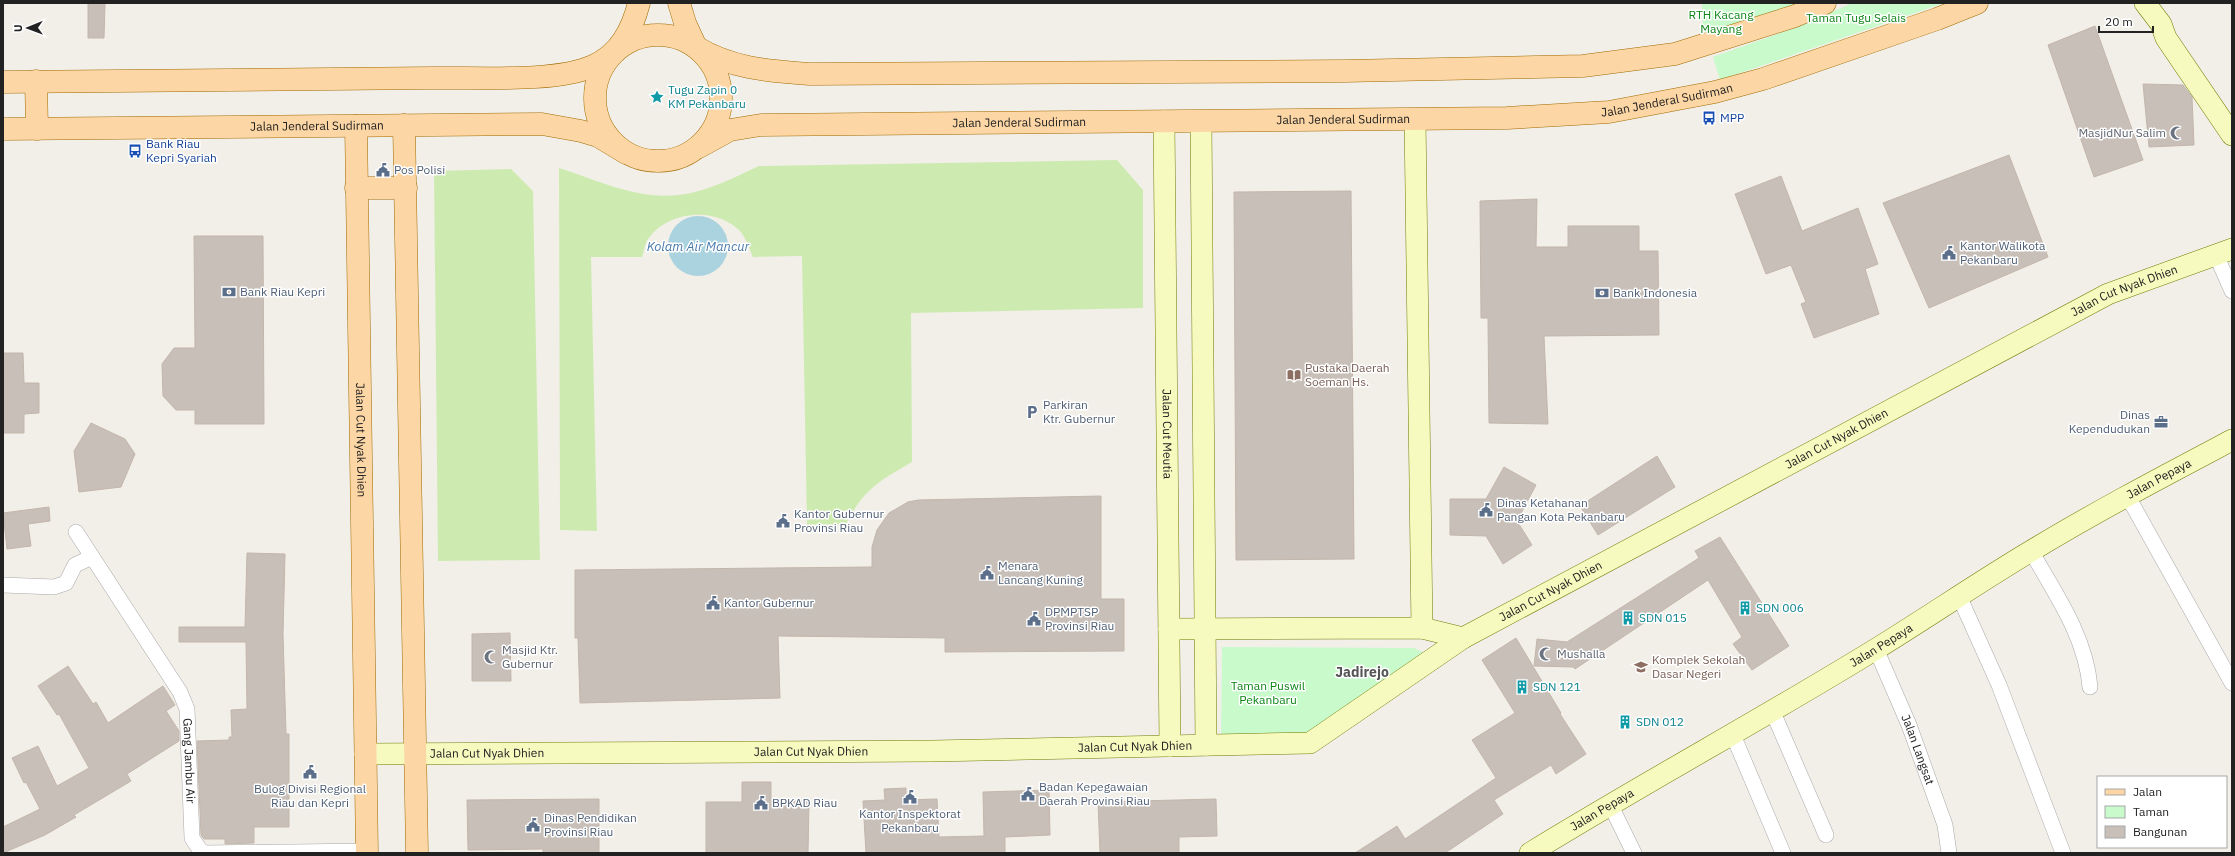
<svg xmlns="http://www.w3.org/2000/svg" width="2235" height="856" viewBox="0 0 2235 856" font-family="'IBM Plex Sans',sans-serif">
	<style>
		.grass { fill: #cdebb0 }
		.park { fill: #c8facc }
		.water { fill: #aad3df }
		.building { fill: #c7bfb8; stroke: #c4b6ab }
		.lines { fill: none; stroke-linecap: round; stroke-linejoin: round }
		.street-casing { stroke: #a9a9a9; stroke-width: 16 }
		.secondary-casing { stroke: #707d05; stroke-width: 22 }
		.primary-casing { stroke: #a06b00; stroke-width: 23 }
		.street { stroke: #fff; stroke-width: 15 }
		.secondary { stroke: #f7fabf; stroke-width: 21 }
		.primary { stroke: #fcd6a4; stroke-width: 22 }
		.labels { text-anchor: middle; stroke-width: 3; stroke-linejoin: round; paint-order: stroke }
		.park-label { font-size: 12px; fill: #0c8416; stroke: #fff }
		.culture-label { font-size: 12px; fill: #0d838f; stroke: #fff; text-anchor: start }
		.street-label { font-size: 12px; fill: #222; stroke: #fff }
		.transit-label { font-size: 12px; fill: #164399; stroke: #fff; text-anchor: start }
		.worship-label { font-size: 12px; fill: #5b616d; stroke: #fff; text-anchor: start }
		.service-label { font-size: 12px; fill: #4e5e75; stroke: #fff; text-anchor: start }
		.education-label { font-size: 12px; fill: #785e54; stroke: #fff; text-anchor: start }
		.water-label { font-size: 13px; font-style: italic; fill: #4a7aab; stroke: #fff }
		.quarter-label { font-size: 14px; font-weight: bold; fill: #555; stroke: #fff }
	</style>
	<rect width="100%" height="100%" fill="#f2efe9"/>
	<path class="grass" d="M 1117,160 L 1143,190 L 1143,308 L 911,313 L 912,462 C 879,481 864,489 846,524 L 807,525 L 802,256 L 753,257 C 750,250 746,239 741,232 C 717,206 668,210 648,239 C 645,243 644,251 642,257 L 591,257 L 597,531 L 560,530 L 559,168 C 597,180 638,200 678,195 C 706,192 733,178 759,166 Z
		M 511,169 L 533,191 L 540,560 L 438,561 L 434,171 Z"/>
	<path class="park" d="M 1702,3 L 1817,3 L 1703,49 Z
		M 1852,3 L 1944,3 L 1720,80 L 1713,57 L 1808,23 Z
		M 1222,647 L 1414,648 L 1432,657 L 1309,739 L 1221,740 Z"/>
	<path class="water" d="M668 246a30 30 0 1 1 60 0a30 30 0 1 1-60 0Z"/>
	<path class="building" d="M 88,3 L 105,3 L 104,38 L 88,38 Z
		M 2095,26 L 2143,160 L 2094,177 L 2048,45 Z
		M 2143,84 L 2183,85 L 2192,97 L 2194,145 L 2149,147 Z
		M 2009,155 L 2048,257 L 1929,308 L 1883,203 Z
		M 1781,176 L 1802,231 L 1858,208 L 1878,264 L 1865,269 L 1879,314 L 1814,338 L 1801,304 L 1806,302 L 1791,265 L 1766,274 L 1735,194 Z
		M 1351,191 L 1354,559 L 1236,560 L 1234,192 Z
		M 1537,199 L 1536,247 L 1568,247 L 1568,226 L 1639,226 L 1639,251 L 1658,251 L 1659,335 L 1544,336 L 1548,424 L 1489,423 L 1488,318 L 1481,318 L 1480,201 Z
		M 194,236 L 263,236 L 264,424 L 195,424 L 195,410 L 176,410 L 163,396 L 162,364 L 174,348 L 195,348 Z
		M 3,353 L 23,353 L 24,383 L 39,383 L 39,413 L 24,414 L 24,433 L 3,433 Z
		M 91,423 L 125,439 L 135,454 L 121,487 L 79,492 L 74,451 Z
		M 1657,456 L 1675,487 L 1598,535 L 1580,506 Z
		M 1504,467 L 1536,485 L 1517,521 L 1532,545 L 1503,564 L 1486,536 L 1450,535 L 1450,499 L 1486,499 Z
		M 1101,496 L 1101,599 L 1124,599 L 1124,651 L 945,652 L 945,638 L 778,636 L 780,698 L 580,703 L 578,638 L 575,638 L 575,570 L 872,567 L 872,547 L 877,530 L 889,513 L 908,502 L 918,500 Z
		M 49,507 L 50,521 L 28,524 L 31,546 L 7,549 L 3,513 Z
		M 1720,537 L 1789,646 L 1752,670 L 1733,644 L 1742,637 L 1708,580 L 1575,669 L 1573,667 L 1534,666 L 1537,639 L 1567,642 L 1699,558 L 1695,551 Z
		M 247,553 L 285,554 L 283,634 L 286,734 L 289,734 L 289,827 L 254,827 L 254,843 L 225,844 L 225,839 L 204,839 L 201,835 L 197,741 L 229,740 L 229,737 L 232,737 L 231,710 L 247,709 L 246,642 L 179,642 L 179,627 L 245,627 Z
		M 510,633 L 511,681 L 472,681 L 472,634 Z
		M 1516,638 L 1561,713 L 1560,714 L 1586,754 L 1556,774 L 1551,765 L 1494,800 L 1503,814 L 1445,853 L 1355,853 L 1397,826 L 1405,839 L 1496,778 L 1472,740 L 1515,713 L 1482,660 Z
		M 68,666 L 93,704 L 96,702 L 108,723 L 163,686 L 175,705 L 166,711 L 179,731 L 179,741 L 127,774 L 131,781 L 74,815 L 76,817 L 45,835 L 3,853 L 3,827 L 40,809 L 26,782 L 24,783 L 12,758 L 38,746 L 57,786 L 89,768 L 59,714 L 57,715 L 38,686 Z
		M 742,782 L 771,782 L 771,801 L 809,801 L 808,853 L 706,853 L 706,802 L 742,802 Z
		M 906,788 L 906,800 L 937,799 L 939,837 L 984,836 L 983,792 L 1049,790 L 1050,835 L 1005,837 L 1005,853 L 866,853 L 863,801 L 885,800 L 884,789 Z
		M 599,799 L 599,853 L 543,853 L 543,849 L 468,850 L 467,800 Z
		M 1216,799 L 1217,836 L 1179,837 L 1179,853 L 1100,853 L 1098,802 Z"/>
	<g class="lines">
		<g class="street-casing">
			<g id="street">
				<path d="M 2216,255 L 2232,291"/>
				<path d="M 2127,495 L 2232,683"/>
				<path id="s1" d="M 76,532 L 180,692 L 187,709 L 192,838 L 200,850 L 205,853 L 367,851"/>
				<path d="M 2031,551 C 2055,593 2086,637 2090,687"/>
				<path d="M 3,585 L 54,587 L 66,583 L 75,565 L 92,557"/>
				<path d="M 1959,596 L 1999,685 L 2063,853"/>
				<path id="s2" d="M 1876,649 L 1909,725 L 1945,825 L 1949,853"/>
				<path d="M 1772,710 L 1826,835"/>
				<path d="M 1733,735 L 1783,853"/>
				<path d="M 1610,804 L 1634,853"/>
			</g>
		</g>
		<g class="secondary-casing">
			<g id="secondary">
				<path d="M 2145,3 L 2161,24 L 2166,38 L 2232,135"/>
				<path d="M 1415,119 L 1422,628"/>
				<path id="s3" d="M 1164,121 L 1170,746"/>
				<path d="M 1201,121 L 1206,745"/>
				<path d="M 1169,629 L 1422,628 L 1463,638"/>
				<path id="s4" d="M 365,754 L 933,751 L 1310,743 L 1463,638 L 2108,294 L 2232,249"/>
				<path id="s5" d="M 1530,853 C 1644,783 1762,719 1876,649 C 1928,617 1979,582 2031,551 C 2097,511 2164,476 2232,440"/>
			</g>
		</g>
		<g class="primary-casing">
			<g id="primary">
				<path d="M 679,3 L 685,23 L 696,47"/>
				<circle cx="658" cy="98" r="63"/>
				<path d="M 696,47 C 732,69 770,71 811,74 L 1345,71 L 1583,66 L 1675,54 L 1795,16 L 1825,3"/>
				<path d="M 36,81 L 37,129"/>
				<path d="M 3,82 C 146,81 289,80 432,78 C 474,77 556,83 593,66 C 620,54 632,30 639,3"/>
				<path d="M 404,125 L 417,853"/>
				<path id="s6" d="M 356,126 L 367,853"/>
				<path id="s7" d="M 3,129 L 542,124 L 581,131 L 598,136 L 626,153"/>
				<path id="s8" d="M 699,147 L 730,130 L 761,125 L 1507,118 L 1609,112 L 1715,92 L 1763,79 L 1937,19 L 1977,3"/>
				<path d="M 356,188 L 406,188"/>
			</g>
		</g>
		<use href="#street" class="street"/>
		<use href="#secondary" class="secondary"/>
		<use href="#primary" class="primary"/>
	</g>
	<defs>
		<g id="sight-bare" transform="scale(1.08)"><path d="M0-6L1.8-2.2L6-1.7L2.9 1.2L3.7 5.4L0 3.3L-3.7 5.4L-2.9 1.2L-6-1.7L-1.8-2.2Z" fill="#0f9aa8" stroke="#fff" stroke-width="2.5" paint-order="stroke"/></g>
		<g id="bus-bare" transform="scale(1.08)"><path d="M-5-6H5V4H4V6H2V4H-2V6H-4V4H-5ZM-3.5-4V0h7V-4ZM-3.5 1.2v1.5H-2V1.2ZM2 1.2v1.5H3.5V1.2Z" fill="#1a4fb4" stroke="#fff" stroke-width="2.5" paint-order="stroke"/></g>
		<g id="mosque-bare" transform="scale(1.08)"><path d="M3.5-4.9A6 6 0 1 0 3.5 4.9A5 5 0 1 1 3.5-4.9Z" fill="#6b7280" stroke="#fff" stroke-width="2.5" paint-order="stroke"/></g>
		<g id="civic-bare" transform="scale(1.08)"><path d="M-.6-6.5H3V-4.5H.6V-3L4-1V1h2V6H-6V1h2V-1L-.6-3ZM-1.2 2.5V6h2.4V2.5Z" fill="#5c6f8a" stroke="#fff" stroke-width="2.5" paint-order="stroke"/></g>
		<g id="bank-bare" transform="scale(1.08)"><path d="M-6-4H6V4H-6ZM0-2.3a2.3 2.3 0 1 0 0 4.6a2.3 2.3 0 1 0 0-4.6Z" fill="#5c6f8a" stroke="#fff" stroke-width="2.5" paint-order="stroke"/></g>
		<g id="library-bare" transform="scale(1.08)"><path d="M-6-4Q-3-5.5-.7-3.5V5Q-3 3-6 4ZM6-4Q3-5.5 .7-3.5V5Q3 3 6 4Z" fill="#8d6e63" stroke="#fff" stroke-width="2.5" paint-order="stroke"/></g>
		<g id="parking-bare" transform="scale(1.08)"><path d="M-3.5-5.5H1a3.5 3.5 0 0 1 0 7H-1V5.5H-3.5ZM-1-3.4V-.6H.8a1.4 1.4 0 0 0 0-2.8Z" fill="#5c6f8a" stroke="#fff" stroke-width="2.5" paint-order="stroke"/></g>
		<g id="office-bare" transform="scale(1.08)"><path d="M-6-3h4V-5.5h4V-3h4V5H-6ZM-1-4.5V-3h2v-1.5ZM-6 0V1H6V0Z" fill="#5c6f8a" stroke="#fff" stroke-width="2.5" paint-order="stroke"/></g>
		<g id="building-bare" transform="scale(1.08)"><path d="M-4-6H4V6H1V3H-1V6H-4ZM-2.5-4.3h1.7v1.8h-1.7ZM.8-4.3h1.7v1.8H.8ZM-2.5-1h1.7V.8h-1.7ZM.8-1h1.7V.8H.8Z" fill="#0f9aa8" stroke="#fff" stroke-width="2.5" paint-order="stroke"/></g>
		<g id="school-bare" transform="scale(1.08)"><path d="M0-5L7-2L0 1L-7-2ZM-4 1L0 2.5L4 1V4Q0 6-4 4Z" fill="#8d6e63" stroke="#fff" stroke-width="2.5" paint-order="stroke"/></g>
	</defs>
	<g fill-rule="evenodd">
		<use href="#sight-bare" x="657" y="97"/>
		<use href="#bus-bare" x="1709" y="118"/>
		<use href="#mosque-bare" x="2177" y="133"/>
		<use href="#bus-bare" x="135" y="151"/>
		<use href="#civic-bare" x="383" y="170"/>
		<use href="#civic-bare" x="1949" y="253"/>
		<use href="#bank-bare" x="229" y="292"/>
		<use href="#bank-bare" x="1602" y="293"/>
		<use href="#library-bare" x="1294" y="375"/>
		<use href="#parking-bare" x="1032" y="412"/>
		<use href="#office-bare" x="2161" y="422"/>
		<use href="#civic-bare" x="1486" y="510"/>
		<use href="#civic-bare" x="783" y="521"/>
		<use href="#civic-bare" x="987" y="573"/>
		<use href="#civic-bare" x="713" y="603"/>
		<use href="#building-bare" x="1745" y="608"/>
		<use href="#building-bare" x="1628" y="618"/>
		<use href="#civic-bare" x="1034" y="619"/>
		<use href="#mosque-bare" x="1546" y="654"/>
		<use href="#mosque-bare" x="491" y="657"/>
		<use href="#school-bare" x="1641" y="667"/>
		<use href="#building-bare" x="1522" y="687"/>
		<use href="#building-bare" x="1625" y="722"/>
		<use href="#civic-bare" x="310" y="772"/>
		<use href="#civic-bare" x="1028" y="794"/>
		<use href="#civic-bare" x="910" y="797"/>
		<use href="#civic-bare" x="761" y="803"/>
		<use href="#civic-bare" x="533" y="825"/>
	</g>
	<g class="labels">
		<g class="park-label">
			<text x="1721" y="19">RTH Kacang<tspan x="1721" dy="14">Mayang</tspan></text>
			<text x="1856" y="22">Taman Tugu Selais</text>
			<text x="1268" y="690">Taman Puswil<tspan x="1268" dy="14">Pekanbaru</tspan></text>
		</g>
		<g class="culture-label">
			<text x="668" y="94">Tugu Zapin 0<tspan x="668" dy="14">KM Pekanbaru</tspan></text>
			<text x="1756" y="612">SDN 006</text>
			<text x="1639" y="622">SDN 015</text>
			<text x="1533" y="691">SDN 121</text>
			<text x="1636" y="726">SDN 012</text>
		</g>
		<g class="street-label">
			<text dy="4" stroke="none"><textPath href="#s8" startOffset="974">Jalan Jenderal Sudirman</textPath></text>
			<text dy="4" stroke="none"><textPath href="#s8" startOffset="649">Jalan Jenderal Sudirman</textPath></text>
			<text dy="4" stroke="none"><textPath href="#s8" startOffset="325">Jalan Jenderal Sudirman</textPath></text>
			<text dy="4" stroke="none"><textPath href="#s7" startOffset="314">Jalan Jenderal Sudirman</textPath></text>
			<text dy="4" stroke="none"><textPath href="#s4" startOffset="1878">Jalan Cut Nyak Dhien</textPath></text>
			<text dy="4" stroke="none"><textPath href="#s3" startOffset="313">Jalan Cut Meutia</textPath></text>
			<text dy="4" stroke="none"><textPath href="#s4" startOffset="1554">Jalan Cut Nyak Dhien</textPath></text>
			<text dy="4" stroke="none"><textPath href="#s6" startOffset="314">Jalan Cut Nyak Dhien</textPath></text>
			<text dy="4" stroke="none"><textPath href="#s5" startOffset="732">Jalan Pepaya</textPath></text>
			<text dy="4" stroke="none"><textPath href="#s4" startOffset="1230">Jalan Cut Nyak Dhien</textPath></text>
			<text dy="4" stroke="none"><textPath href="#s5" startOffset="408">Jalan Pepaya</textPath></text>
			<text dy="4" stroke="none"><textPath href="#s4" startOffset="770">Jalan Cut Nyak Dhien</textPath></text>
			<text dy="4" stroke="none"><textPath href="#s2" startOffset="109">Jalan Langsat</textPath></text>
			<text dy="4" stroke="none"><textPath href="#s4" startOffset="446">Jalan Cut Nyak Dhien</textPath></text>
			<text dy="4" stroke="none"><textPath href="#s4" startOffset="122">Jalan Cut Nyak Dhien</textPath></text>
			<text dy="4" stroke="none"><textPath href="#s1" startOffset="261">Gang Jambu Air</textPath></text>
			<text dy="4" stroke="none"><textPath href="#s5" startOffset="84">Jalan Pepaya</textPath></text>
		</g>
		<g class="transit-label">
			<text x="1720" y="122">MPP</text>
			<text x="146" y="148">Bank Riau<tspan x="146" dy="14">Kepri Syariah</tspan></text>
		</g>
		<g class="worship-label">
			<text x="2166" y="137" text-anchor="end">MasjidNur Salim</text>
			<text x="502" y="654">Masjid Ktr.<tspan x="502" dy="14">Gubernur</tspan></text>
			<text x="1557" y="658">Mushalla</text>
		</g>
		<g class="service-label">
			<text x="394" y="174">Pos Polisi</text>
			<text x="1960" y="250">Kantor Walikota<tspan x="1960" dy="14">Pekanbaru</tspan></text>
			<text x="240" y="296">Bank Riau Kepri</text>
			<text x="1613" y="297">Bank Indonesia</text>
			<text x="1043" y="409">Parkiran<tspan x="1043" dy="14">Ktr. Gubernur</tspan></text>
			<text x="2150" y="419" text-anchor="end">Dinas<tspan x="2150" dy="14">Kependudukan</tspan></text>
			<text x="1497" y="507">Dinas Ketahanan<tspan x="1497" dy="14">Pangan Kota Pekanbaru</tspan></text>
			<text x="794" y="518">Kantor Gubernur<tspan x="794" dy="14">Provinsi Riau</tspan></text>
			<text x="998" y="570">Menara<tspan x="998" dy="14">Lancang Kuning</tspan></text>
			<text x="724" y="607">Kantor Gubernur</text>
			<text x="1045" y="616">DPMPTSP<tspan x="1045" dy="14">Provinsi Riau</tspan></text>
			<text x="1039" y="791">Badan Kepegawaian<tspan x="1039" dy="14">Daerah Provinsi Riau</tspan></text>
			<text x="310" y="793" text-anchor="middle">Bulog Divisi Regional<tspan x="310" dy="14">Riau dan Kepri</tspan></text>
			<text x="772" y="807">BPKAD Riau</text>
			<text x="910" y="818" text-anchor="middle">Kantor Inspektorat<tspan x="910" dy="14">Pekanbaru</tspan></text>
			<text x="544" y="822">Dinas Pendidikan<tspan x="544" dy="14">Provinsi Riau</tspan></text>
		</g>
		<g class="education-label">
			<text x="1305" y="372">Pustaka Daerah<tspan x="1305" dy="14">Soeman Hs.</tspan></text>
			<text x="1652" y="664">Komplek Sekolah<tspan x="1652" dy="14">Dasar Negeri</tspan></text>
		</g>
		<g class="water-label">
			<text x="698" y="251">Kolam Air Mancur</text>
		</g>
		<g class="quarter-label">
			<text x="1362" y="677">Jadirejo</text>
		</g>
	</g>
	<rect width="2235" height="856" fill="none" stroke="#222222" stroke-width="8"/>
	<rect x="2097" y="776" width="130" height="72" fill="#ffffff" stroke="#a7a7a7"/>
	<rect x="2105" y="789" width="20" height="6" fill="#fcd6a4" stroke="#a7a7a7"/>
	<text x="2133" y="796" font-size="12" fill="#222222">Jalan</text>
	<rect x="2105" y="806" width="20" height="12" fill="#c8facc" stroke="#a7a7a7"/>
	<text x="2133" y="816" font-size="12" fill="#222222">Taman</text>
	<rect x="2105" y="826" width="20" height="12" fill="#c7bfb8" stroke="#a7a7a7"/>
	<text x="2133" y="836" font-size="12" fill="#222222">Bangunan</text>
	<g transform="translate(28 28) rotate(269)" stroke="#ffffff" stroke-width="3" paint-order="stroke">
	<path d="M0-3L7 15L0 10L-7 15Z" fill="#222222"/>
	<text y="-6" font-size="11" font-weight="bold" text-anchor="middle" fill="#222222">U</text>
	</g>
	<path d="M2099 26v6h54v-6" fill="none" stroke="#222222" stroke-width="2"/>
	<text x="2105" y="26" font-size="12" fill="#222222" stroke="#ffffff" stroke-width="3" paint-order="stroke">20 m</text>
</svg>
